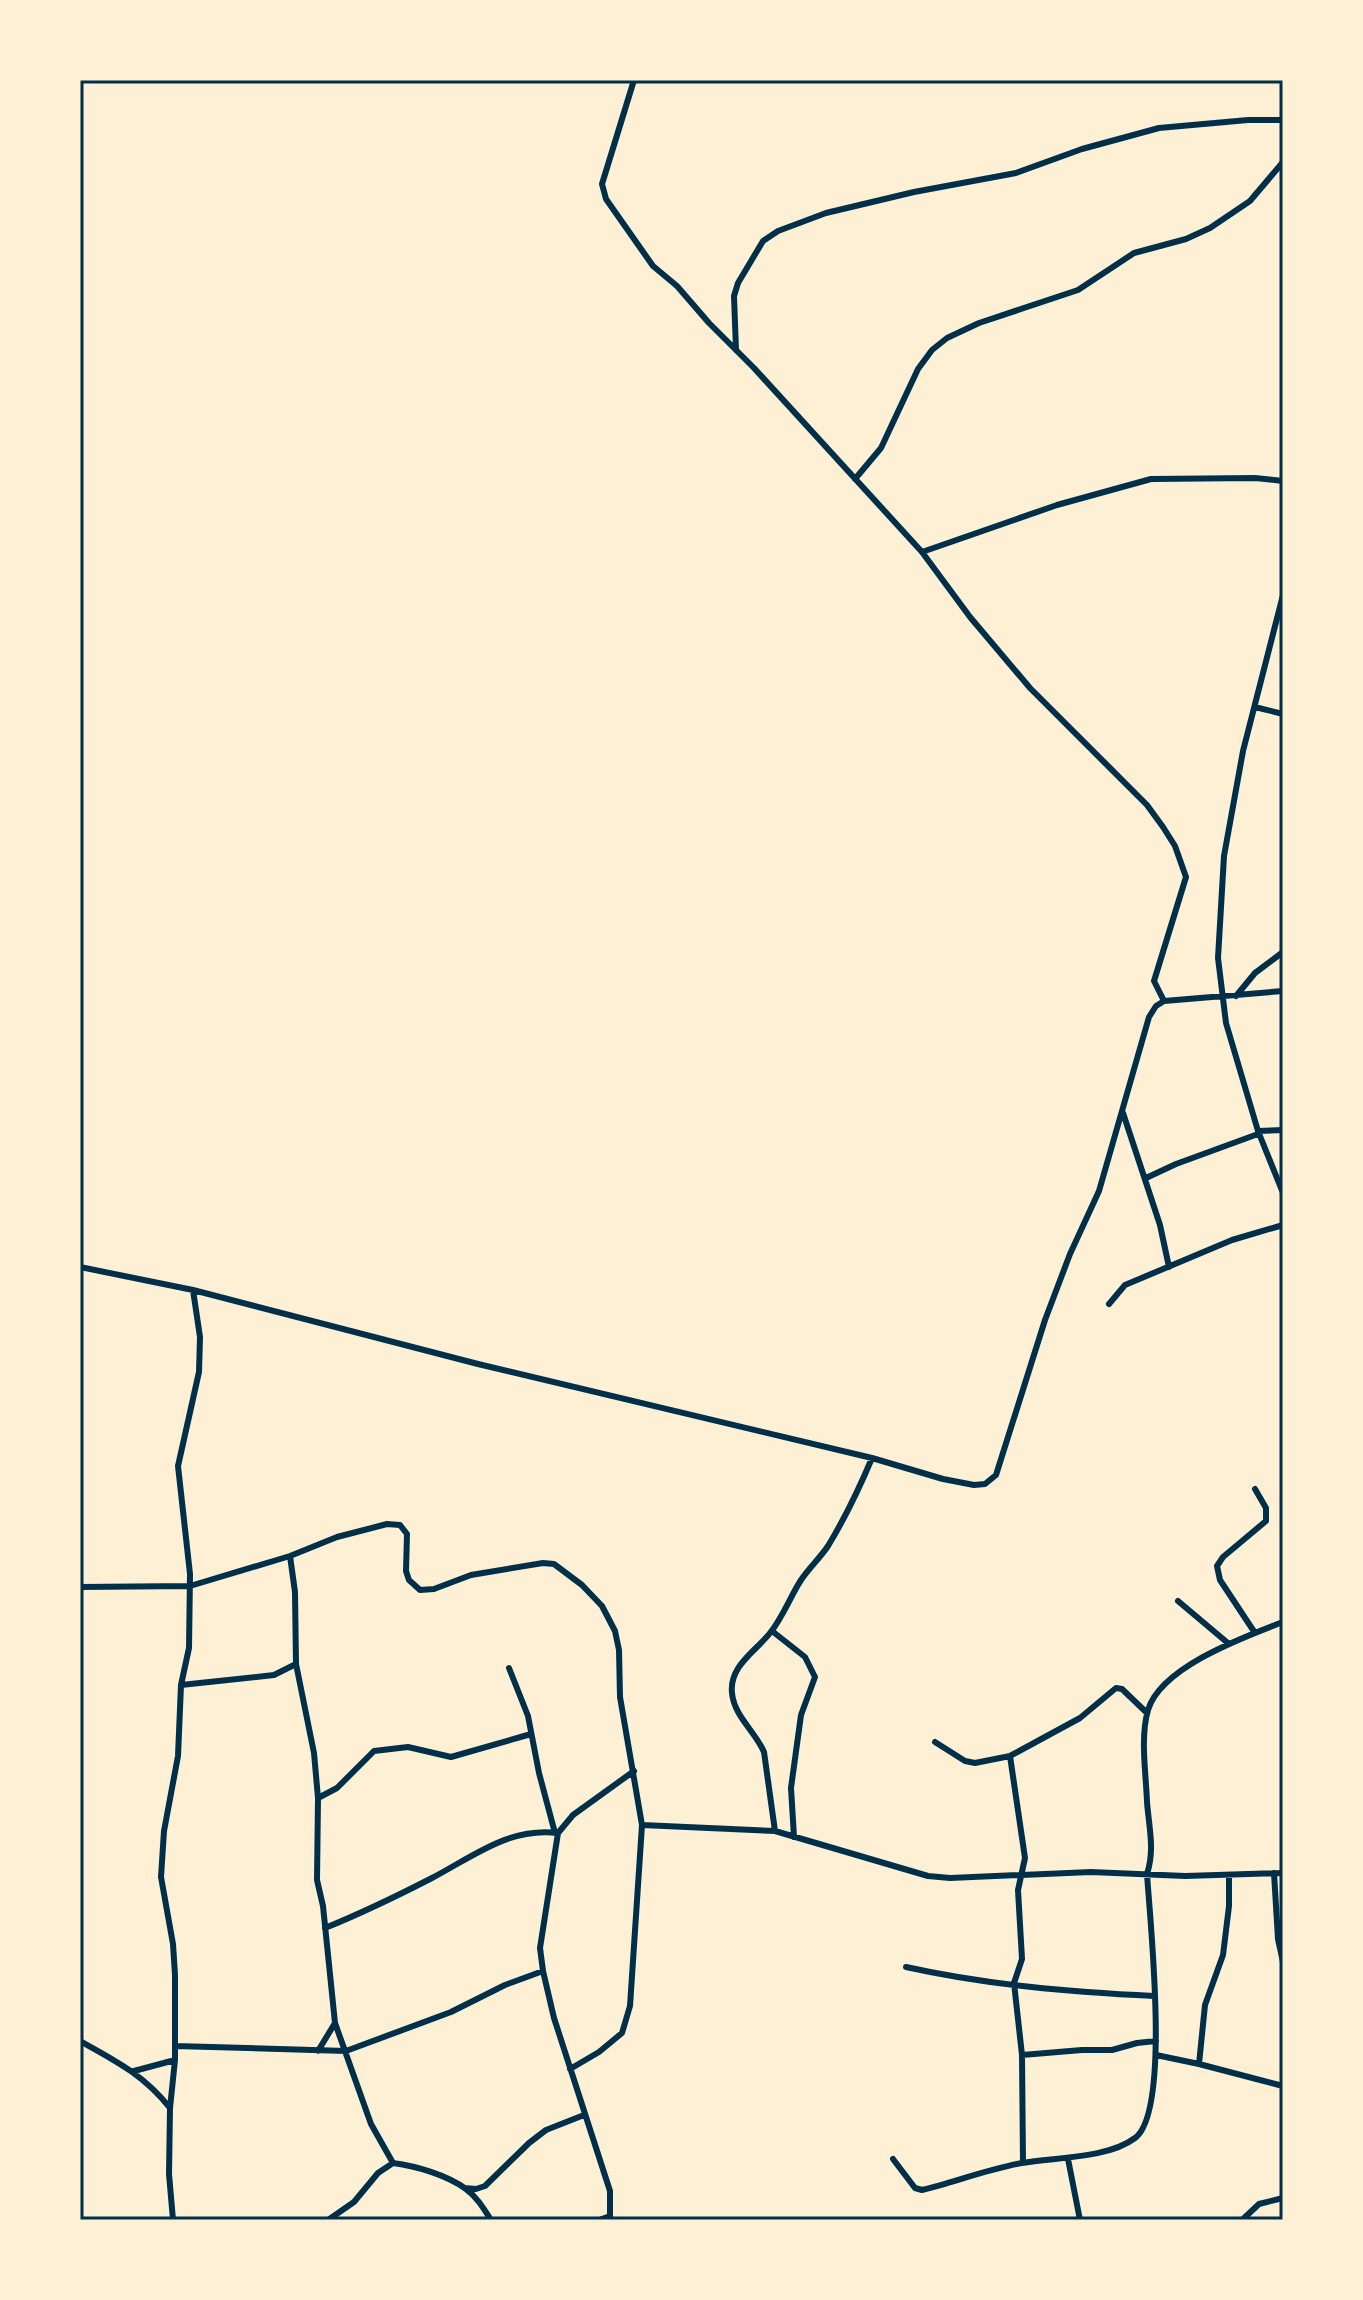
<svg xmlns="http://www.w3.org/2000/svg" width="1363" height="2300" viewBox="0 0 1363 2300" font-family="'Playfair Display',serif">
	<style>
		.lines { fill: none; stroke-linecap: round; stroke-linejoin: round }
		.minor { stroke: #003049; stroke-width: 6 }
		.neatline { fill: none; stroke: #003049; stroke-width: 3 }
	</style>
	<rect width="100%" height="100%" fill="#fdf0d5"/>
	<g class="lines">
		<path class="minor" d="M 634,80 L 602,184 L 606,199 L 653,266 L 677,286 L 709,323 L 754,368 L 922,552 L 970,617 L 1030,688 L 1147,805 L 1163,827 L 1175,846 L 1186,877 L 1154,981 L 1164,1001
			M 736,350 L 734,296 L 738,283 L 763,241 L 778,231 L 826,213 L 914,192 L 1016,173 L 1082,149 L 1159,128 L 1248,120 L 1283,120
			M 855,479 L 881,448 L 918,369 L 932,350 L 947,338 L 979,323 L 1078,290 L 1134,253 L 1186,239 L 1210,228 L 1250,201 L 1283,162
			M 922,552 L 1057,505 L 1151,479 L 1255,478 L 1283,481
			M 1283,595 L 1243,751 L 1224,856 L 1218,958 L 1226,1023 L 1258,1131 L 1283,1193
			M 1255,707 L 1283,714
			M 1236,996 L 1255,973 L 1283,952
			M 1123,1113 L 1160,1225 L 1169,1267
			M 1258,1131 L 1283,1130
			M 1146,1178 L 1176,1164 L 1258,1134
			M 80,1267 L 193,1290 L 478,1364 L 872,1458 L 943,1479 L 974,1485 L 985,1484 L 996,1475 L 1045,1320 L 1070,1254 L 1099,1191 L 1149,1017 L 1156,1006 L 1164,1001 L 1283,991
			M 1109,1304 L 1125,1285 L 1232,1240 L 1283,1225
			M 290,1556 L 295,1592 L 296,1664 L 314,1753 L 318,1798 L 317,1880 L 323,1906 L 335,2023 L 371,2124 L 393,2163
			M 80,1587 L 190,1586 L 290,1556 L 337,1537 L 387,1524 L 400,1525 L 407,1534 L 406,1571 L 409,1580 L 420,1590 L 434,1589 L 471,1575 L 543,1563 L 554,1564 L 582,1585 L 602,1606 L 615,1631 L 619,1650 L 620,1697 L 642,1825 L 630,2006 L 622,2033 L 599,2052 L 570,2069
			M 1178,1601 L 1229,1644
			M 772,1631 L 805,1657 L 815,1677 L 801,1715 L 791,1788 L 794,1837
			M 1255,1633 L 1220,1580 L 1217,1566 L 1223,1557 L 1266,1521 L 1266,1508 L 1255,1489
			M 509,1668 L 528,1716 L 539,1773 L 555,1833
			M 181,1685 L 274,1675 L 296,1664
			M 935,1742 L 965,1761 L 975,1763 L 1010,1756 L 1080,1718 L 1116,1688 L 1122,1689 L 1147,1713
			M 1010,1756 L 1025,1858 L 1018,1890 L 1022,1959 L 1014,1983 L 1022,2055 L 1023,2163
			M 318,1798 L 337,1788 L 374,1751 L 408,1747 L 451,1757 L 531,1734
			M 642,1825 L 775,1831 L 928,1876 L 950,1878 L 1091,1872 L 1185,1876 L 1283,1873
			M 775,1831 L 764,1752 C 755,1731 734,1716 732,1693 C 729,1666 756,1651 770,1633 C 783,1617 790,1597 801,1580 C 809,1568 820,1558 828,1546 C 845,1518 859,1489 872,1458
			M 1274,1873 L 1278,1939 L 1283,1962
			M 325,1928 C 362,1913 397,1896 432,1878 C 474,1856 509,1827 558,1833
			M 906,1967 C 987,1985 1071,1992 1154,1996
			M 80,2041 C 116,2061 144,2075 170,2108
			M 175,2046 L 346,2051 L 451,2012 L 505,1985 L 543,1971
			M 318,2051 L 335,2023
			M 1022,2055 L 1082,2050 L 1112,2050 L 1137,2043 L 1156,2041
			M 1156,2055 L 1199,2064 L 1283,2086
			M 1199,2064 L 1205,2005 L 1223,1955 L 1229,1906 L 1229,1875
			M 134,2071 L 175,2060
			M 893,2159 L 915,2188 L 922,2190 C 955,2182 988,2169 1022,2163 C 1055,2157 1107,2159 1135,2138 C 1171,2111 1150,1922 1147,1874 C 1155,1849 1149,1828 1147,1802 C 1146,1773 1140,1738 1148,1710 C 1161,1667 1244,1637 1283,1622
			M 1068,2159 L 1080,2220
			M 465,2188 L 476,2189 L 485,2186 L 529,2143 L 546,2130 L 584,2115
			M 173,2220 L 169,2174 L 170,2108 L 175,2060 L 175,1975 L 173,1944 L 161,1877 L 164,1831 L 178,1756 L 181,1685 L 189,1648 L 190,1574 L 178,1466 L 199,1372 L 200,1337 L 193,1290
			M 328,2220 L 354,2202 L 378,2173 L 393,2163 C 416,2166 447,2175 466,2189 C 477,2197 484,2209 491,2220
			M 599,2220 L 610,2216
			M 610,2220 L 610,2191 L 554,2018 L 543,1971 L 540,1948 L 558,1833 L 573,1815 L 634,1771
			M 1242,2220 L 1259,2204 L 1283,2198"/>
	</g>
	<rect width="1363" height="2300" fill="none" stroke="#fdf0d5" stroke-width="164"/>
	<rect x="82" y="82" width="1199" height="2136" class="neatline"/>
</svg>
